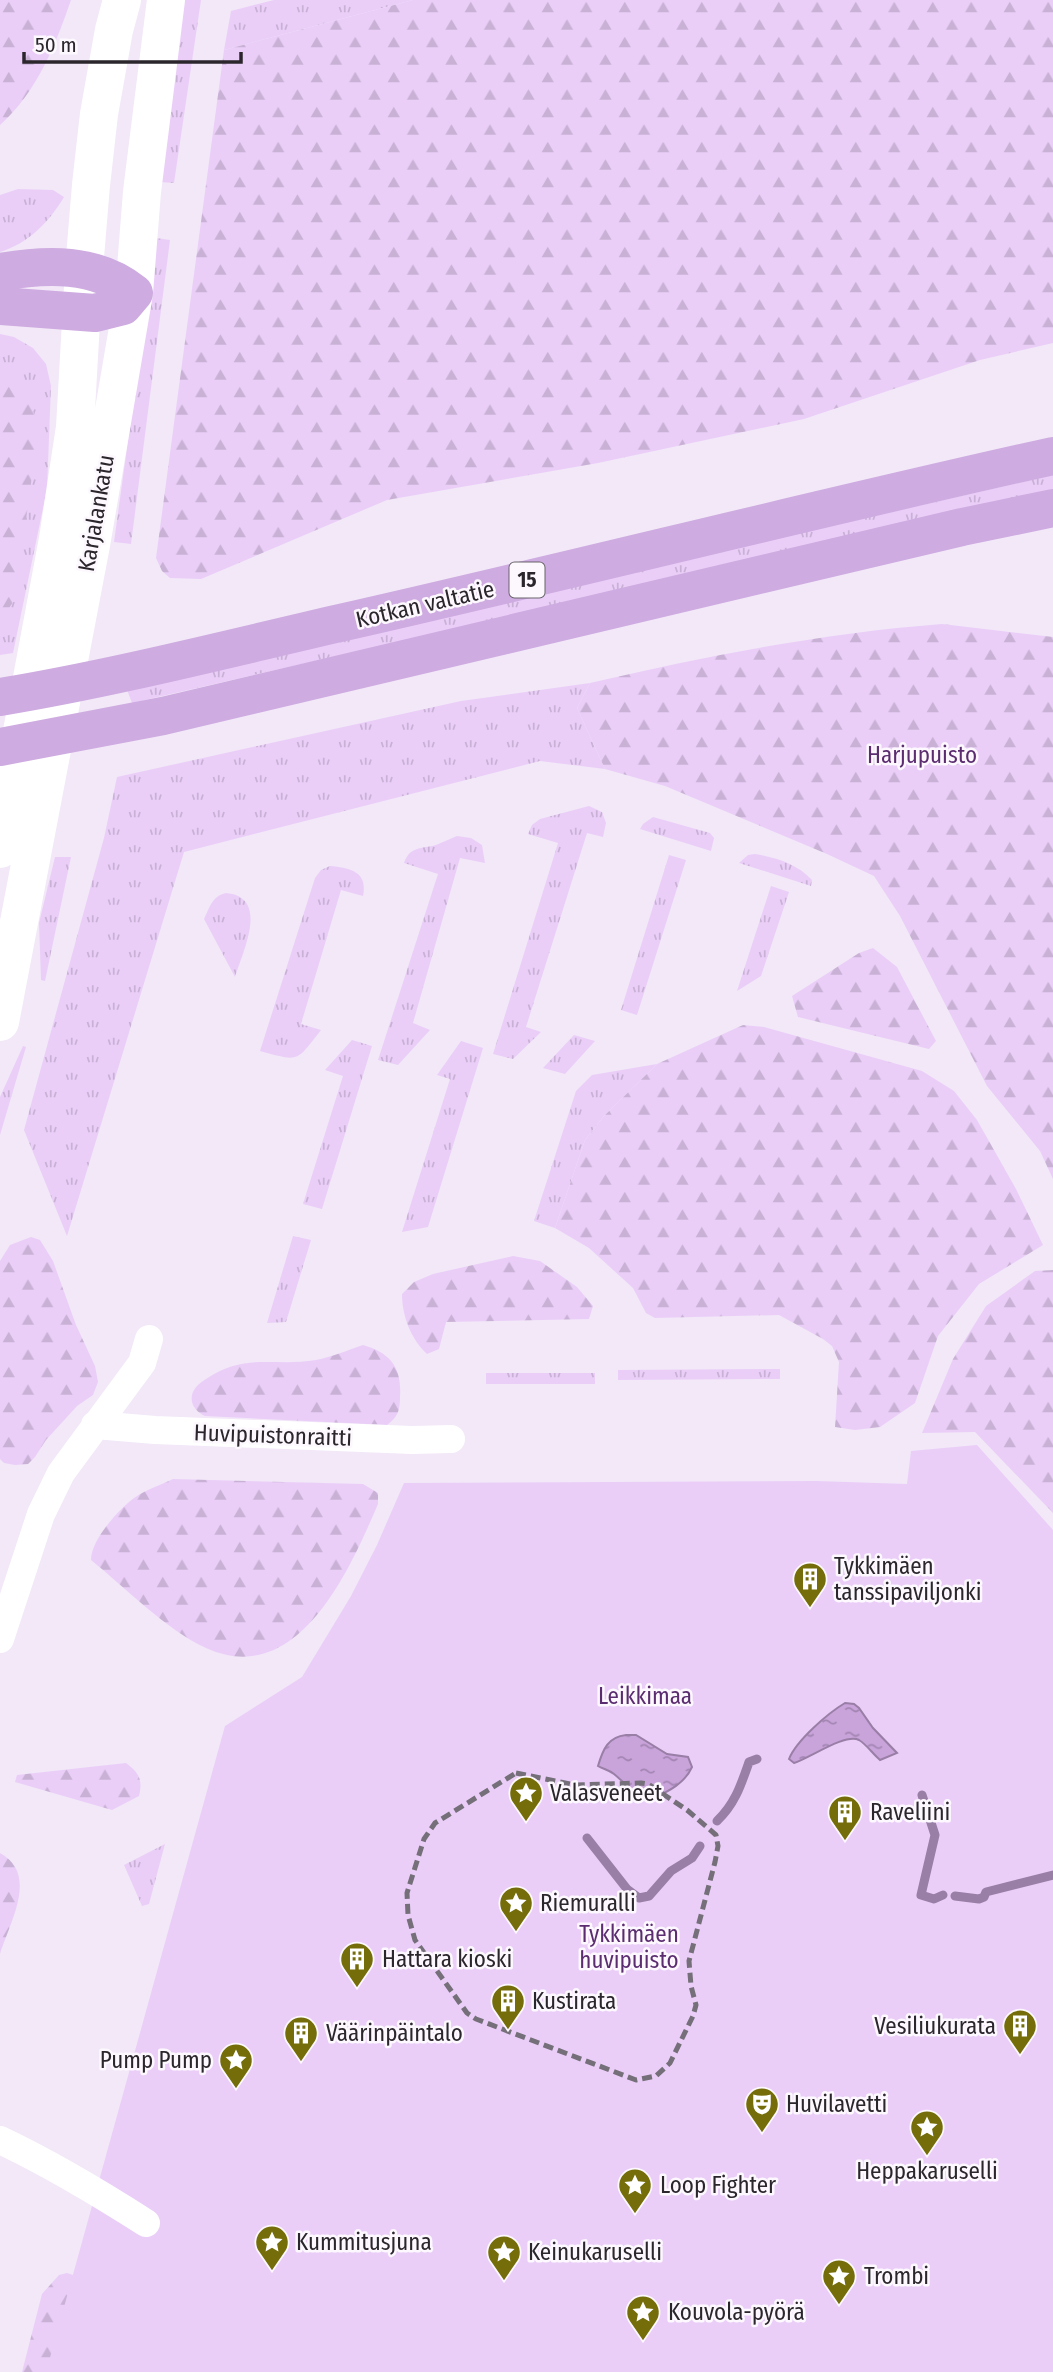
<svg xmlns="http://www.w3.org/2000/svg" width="1053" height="2372" viewBox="0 0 1053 2372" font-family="'Fira Sans Condensed',sans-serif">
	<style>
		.grass { fill: url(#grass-tufts) }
		.forest { fill: url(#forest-firs) }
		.park { fill: #eacef8 }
		.water { fill: url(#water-ripples); stroke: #997ea6; stroke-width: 2 }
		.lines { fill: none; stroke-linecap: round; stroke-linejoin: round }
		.stream { stroke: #997ea6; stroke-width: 9 }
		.minor { stroke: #fff; stroke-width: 28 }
		.secondary { stroke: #fff; stroke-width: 38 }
		.trunk { stroke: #ceabe0; stroke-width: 38 }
		.rail { stroke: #756f79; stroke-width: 5; stroke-dasharray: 10 5; stroke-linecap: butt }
		.labels { text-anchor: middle; stroke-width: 5; stroke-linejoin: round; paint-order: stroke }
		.shield { fill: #fcf8fe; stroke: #69656b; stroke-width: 2 }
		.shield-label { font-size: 21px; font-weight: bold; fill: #2a262c }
		.street-label { font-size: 23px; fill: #2a262c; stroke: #fcf8fe }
		.park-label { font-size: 23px; fill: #5b2d70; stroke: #fcf8fe }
		.poi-label { font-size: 23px; fill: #2a262c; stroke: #fcf8fe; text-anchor: start }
	</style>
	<defs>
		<pattern id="grass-tufts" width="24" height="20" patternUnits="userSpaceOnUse" patternTransform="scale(1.75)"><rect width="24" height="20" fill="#eacef8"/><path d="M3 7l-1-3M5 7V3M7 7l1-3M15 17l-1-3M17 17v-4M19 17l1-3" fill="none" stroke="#c9b1d5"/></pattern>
		<pattern id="forest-firs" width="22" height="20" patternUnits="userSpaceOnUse" patternTransform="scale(1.75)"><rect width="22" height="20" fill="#eacef8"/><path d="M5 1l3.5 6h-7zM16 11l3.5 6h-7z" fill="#c9b1d5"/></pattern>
		<pattern id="water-ripples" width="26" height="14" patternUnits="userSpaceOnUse" patternTransform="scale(1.75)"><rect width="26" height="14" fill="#c9a4db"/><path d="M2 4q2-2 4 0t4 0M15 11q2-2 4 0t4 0" fill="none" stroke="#a385b2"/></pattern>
	</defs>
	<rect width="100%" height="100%" fill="#f2e8f8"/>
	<path class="grass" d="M 179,0 L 201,0 L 174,183 L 160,182 Z
		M 274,0 L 413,0 L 224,50 L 231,11 Z
		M 18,189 L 53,190 L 64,197 C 49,222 29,243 0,252 L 0,195 Z
		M 156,238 L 170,240 L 131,544 L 114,542 Z
		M 0,334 L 14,337 L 33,348 L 46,364 L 51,386 L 47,489 L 13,653 L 0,655 Z
		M 1053,475 L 1053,491 L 132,703 L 126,687 Z
		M 590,683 L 577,708 L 605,769 L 540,761 L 184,852 L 67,1236 L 24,1130 L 104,838 L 117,777 L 461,701 Z
		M 589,806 L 602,812 L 606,823 L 603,837 L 587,833 L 526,1027 L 541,1032 L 513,1059 L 493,1054 L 558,843 L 528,834 L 532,825 L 540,819 Z
		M 653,817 L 710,833 L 714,838 L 711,851 L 640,829 L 643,824 Z
		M 457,836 L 471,838 L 482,845 L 485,863 L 460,858 L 413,1023 L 430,1030 L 398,1065 L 378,1060 L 438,874 L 404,863 C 410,846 421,849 436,845 C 443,842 450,839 457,836 Z
		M 755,854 C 777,858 797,864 812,880 L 811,886 L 739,863 L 748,855 Z
		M 669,855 L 686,860 L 637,1015 L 621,1010 Z
		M 55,857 L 71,857 L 45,981 L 41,980 L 39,923 Z
		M 330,866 C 351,868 368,872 363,896 L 341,890 L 301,1024 L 321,1030 C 296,1062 300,1062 260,1051 L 315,878 L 321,870 Z
		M 771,886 L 789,892 L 761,976 L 737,991 Z
		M 226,893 C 270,897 243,951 235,977 L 204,919 C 210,907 212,896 226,893 Z
		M 574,1035 L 595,1041 L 565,1074 L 543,1068 Z
		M 352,1040 L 372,1046 L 322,1209 L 303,1204 L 343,1076 L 325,1070 Z
		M 461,1041 L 483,1048 L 428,1227 L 402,1232 L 450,1079 L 437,1075 Z
		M 23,1046 L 26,1047 L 0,1135 L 0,1097 Z
		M 657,1064 L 604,1116 L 585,1140 L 555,1228 L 534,1221 L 576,1091 L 592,1075 Z
		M 293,1236 L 311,1240 L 286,1322 L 267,1323 Z
		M 780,1369 L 780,1379 L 618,1380 L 618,1370 Z
		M 486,1373 L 595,1373 L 595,1384 L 486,1384 Z
		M 165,1844 L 149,1904 L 142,1906 L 124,1865 Z"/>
	<path class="forest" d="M 0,0 L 71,0 C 55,46 37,92 0,125 Z
		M 413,0 L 1053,0 L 1053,343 L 980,360 L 804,419 L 598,463 L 387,500 L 201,579 L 170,578 L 162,571 L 156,558 L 224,50 Z
		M 0,370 L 6,373 L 25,393 L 36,418 L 36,447 L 15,600 L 0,619 Z
		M 942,624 L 1053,637 L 1053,1179 L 1040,1151 L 987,1086 L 900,916 L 874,876 L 827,854 L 665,786 L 605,769 L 577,708 L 590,683 C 706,656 824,633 942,624 Z
		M 873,948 L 897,967 L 936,1041 L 929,1049 L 798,1017 L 792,996 L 859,953 Z
		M 743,1025 L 764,1027 L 922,1071 L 954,1091 L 977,1120 L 1016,1189 L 1043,1245 L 979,1284 L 938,1336 L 915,1403 L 880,1427 L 855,1430 L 835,1427 L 839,1362 L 832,1346 L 823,1339 L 779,1315 L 655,1318 L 646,1313 L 633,1288 L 589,1248 L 555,1228 L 585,1140 L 604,1116 L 657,1064 Z
		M 31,1237 L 40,1240 L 53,1261 L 76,1325 L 95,1366 L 98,1382 L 93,1395 L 77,1406 L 46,1440 L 35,1457 L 28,1464 L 15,1465 L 4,1463 L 0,1459 L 0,1261 L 10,1245 Z
		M 513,1256 L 540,1261 L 577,1287 L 593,1306 L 589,1319 L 446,1322 L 439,1349 L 427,1354 C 411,1339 402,1316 402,1294 L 414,1282 L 433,1274 Z
		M 1053,1270 L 1053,1513 L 975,1432 L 922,1433 L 953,1359 L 986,1306 L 1035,1271 Z
		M 363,1345 C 391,1353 402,1368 400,1397 C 400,1410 398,1417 387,1425 L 205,1416 C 197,1412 190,1405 192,1395 C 194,1387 200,1383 206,1379 C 246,1352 274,1367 316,1360 C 332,1357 348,1350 363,1345 Z
		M 173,1479 L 363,1484 L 378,1493 L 378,1504 C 350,1569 298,1690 206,1648 C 165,1629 126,1588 91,1560 C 91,1541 115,1514 129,1502 C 141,1491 159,1486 173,1479 Z
		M 126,1763 C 139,1773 143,1779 139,1796 L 112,1810 L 15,1782 L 17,1775 Z
		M 0,1853 C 39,1874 10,1922 0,1954 Z
		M 67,2273 L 79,2277 L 86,2372 L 22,2372 L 42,2294 L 59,2275 Z"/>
	<path class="park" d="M 977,1445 L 1053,1530 L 1053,2372 L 46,2372 L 225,1726 L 302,1677 L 351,1596 L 377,1545 L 404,1483 L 816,1481 L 907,1484 L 911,1451 Z"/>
	<path class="water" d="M 845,1703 L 854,1704 L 859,1708 L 873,1728 L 897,1753 L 880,1760 C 873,1754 866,1744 859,1740 C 845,1733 810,1758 794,1763 L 789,1759 C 796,1741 828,1713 845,1703 Z
		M 626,1735 L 636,1735 L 667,1754 L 688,1757 L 692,1767 C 685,1783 669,1791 654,1798 C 631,1795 630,1787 614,1774 C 609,1770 603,1769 598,1766 C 603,1749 608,1737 626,1735 Z"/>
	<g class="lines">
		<path class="stream" d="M 922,1795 L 935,1835 L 921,1895 L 934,1899 L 943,1895
			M 717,1821 C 735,1804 741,1785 749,1762 L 757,1759
			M 587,1838 L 627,1889 L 639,1898 L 649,1896 L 671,1871 L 692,1858 L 700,1846
			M 955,1896 L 979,1899 L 984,1897 L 986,1892 L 1053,1875"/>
		<path class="minor" d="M 95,1425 L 155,1430 L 412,1440 L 451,1439
			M 0,1639 L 41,1514 L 61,1473 L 142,1363 L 149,1339
			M 0,2140 C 51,2164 99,2193 146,2223"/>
		<path class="secondary" d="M 0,849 L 58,539 L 75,427 L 84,269 L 91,185 L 99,114 L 114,30 L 122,0
			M 0,1022 L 91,545 L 134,293 L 142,192 L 166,0"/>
		<path class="trunk" d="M 0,272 C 46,264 96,262 134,293 L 123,306 L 95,313 L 0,306
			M 0,697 C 114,678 227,649 340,623 C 578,569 814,509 1053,456
			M 0,747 L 163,716 L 962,527 L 1053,508"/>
		<path class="rail" d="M 516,1773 L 575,1785 L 641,1783 L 648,1784 L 687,1810 L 716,1835 L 718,1846 L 715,1862 L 689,1961 L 691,1986 L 696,2005 L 693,2016 L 670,2063 L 656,2076 L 636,2080 L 476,2019 L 467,2013 L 415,1940 L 408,1915 L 407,1893 L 424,1839 L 435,1823 Z"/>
	</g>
	<defs>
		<g id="building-pin" transform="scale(1.75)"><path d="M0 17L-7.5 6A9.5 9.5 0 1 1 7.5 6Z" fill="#756d09" stroke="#fcf8fe"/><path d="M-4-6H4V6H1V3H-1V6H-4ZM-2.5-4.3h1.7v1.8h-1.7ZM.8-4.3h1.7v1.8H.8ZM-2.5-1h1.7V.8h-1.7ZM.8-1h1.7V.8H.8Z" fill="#fff"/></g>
		<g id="sight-pin" transform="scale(1.75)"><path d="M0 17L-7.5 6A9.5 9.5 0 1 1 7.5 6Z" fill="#756d09" stroke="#fcf8fe"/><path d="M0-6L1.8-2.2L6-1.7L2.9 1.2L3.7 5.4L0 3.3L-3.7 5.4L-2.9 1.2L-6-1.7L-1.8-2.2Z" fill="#fff"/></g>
		<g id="theatre-pin" transform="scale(1.75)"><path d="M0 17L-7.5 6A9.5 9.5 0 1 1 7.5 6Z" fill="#756d09" stroke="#fcf8fe"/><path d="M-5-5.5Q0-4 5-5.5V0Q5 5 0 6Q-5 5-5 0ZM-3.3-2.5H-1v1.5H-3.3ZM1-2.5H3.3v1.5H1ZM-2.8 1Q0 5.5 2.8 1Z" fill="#fff"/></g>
	</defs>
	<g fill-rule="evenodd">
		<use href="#building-pin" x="810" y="1579"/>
		<use href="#sight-pin" x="526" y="1793"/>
		<use href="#building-pin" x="845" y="1812"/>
		<use href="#sight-pin" x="516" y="1903"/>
		<use href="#building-pin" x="357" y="1959"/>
		<use href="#building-pin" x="508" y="2001"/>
		<use href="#building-pin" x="1020" y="2026"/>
		<use href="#building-pin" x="301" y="2033"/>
		<use href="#sight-pin" x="236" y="2060"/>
		<use href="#theatre-pin" x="762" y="2104"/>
		<use href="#sight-pin" x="927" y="2127"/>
		<use href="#sight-pin" x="635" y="2185"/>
		<use href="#sight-pin" x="272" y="2242"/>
		<use href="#sight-pin" x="504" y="2252"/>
		<use href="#sight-pin" x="839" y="2276"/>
		<use href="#sight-pin" x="643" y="2312"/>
	</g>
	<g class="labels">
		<rect class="shield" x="509.5" y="562.5" width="35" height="35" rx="5"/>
		<g class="shield-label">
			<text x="527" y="587">15</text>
		</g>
		<g class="street-label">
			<text transform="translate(96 513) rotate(-80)" y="8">Karjalankatu</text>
			<text transform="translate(425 604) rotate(-13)" y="8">Kotkan valtatie</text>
			<text transform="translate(273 1435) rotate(2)" y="8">Huvipuistonraitti</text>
		</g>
		<g class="park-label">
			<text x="922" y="763">Harjupuisto</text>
			<text x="645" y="1704">Leikkimaa</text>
			<text x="629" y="1942">Tykkimäen<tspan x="629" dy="26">huvipuisto</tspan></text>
		</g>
		<g class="poi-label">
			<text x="834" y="1574">Tykkimäen<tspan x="834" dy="26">tanssipaviljonki</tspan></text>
			<text x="550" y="1801">Valasveneet</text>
			<text x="870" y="1820">Raveliini</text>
			<text x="540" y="1911">Riemuralli</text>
			<text x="382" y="1967">Hattara kioski</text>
			<text x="532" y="2009">Kustirata</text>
			<text x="996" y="2034" text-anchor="end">Vesiliukurata</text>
			<text x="326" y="2041">Väärinpäintalo</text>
			<text x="212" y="2068" text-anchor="end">Pump Pump</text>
			<text x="786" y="2112">Huvilavetti</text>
			<text x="927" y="2179" text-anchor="middle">Heppakaruselli</text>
			<text x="660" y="2193">Loop Fighter</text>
			<text x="296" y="2250">Kummitusjuna</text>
			<text x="528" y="2260">Keinukaruselli</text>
			<text x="864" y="2284">Trombi</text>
			<text x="668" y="2320">Kouvola-pyörä</text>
		</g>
	</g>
	<path d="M24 52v10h217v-10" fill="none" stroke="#2a262c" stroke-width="3.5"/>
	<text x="35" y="52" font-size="21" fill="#2a262c" stroke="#fcf8fe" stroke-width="5" paint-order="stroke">50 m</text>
</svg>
